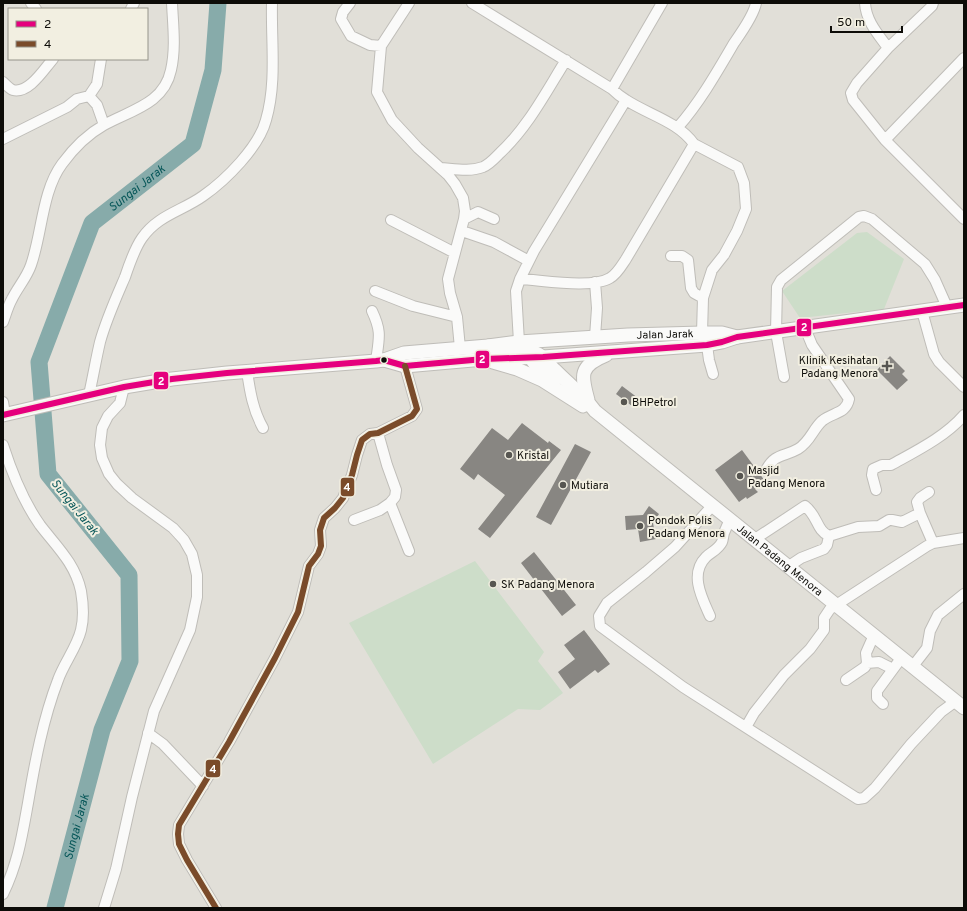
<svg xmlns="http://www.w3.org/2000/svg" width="967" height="911" viewBox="0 0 967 911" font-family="Overpass,sans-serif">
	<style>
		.green { fill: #cdddc9 }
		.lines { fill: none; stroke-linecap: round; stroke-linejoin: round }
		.river { stroke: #87abaa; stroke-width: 17 }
		.building { fill: #888682 }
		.minor-casing { stroke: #bfbdb8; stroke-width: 12 }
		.major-casing { stroke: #bfbdb8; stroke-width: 15 }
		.minor { stroke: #fafaf9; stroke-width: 10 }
		.major { stroke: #fafaf9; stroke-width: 13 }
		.bus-1-casing { stroke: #f2efe1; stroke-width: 9 }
		.bus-2-casing { stroke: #f2efe1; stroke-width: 9 }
		.bus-1 { stroke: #e5007d; stroke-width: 6 }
		.bus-2 { stroke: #7a4b2a; stroke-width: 6 }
		.bus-dot { fill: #0d0c08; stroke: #f2efe1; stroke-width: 1.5 }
		.poi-dot { fill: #575651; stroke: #f2efe1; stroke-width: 1.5 }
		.labels { text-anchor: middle; stroke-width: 4; stroke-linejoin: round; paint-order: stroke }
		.street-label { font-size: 11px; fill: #0d0c08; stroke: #f2efe1 }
		.poi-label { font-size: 11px; fill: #0d0c08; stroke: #f2efe1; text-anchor: start }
		.water-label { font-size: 12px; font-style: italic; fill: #065658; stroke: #f2efe1 }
		.line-badge { stroke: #f2efe1; stroke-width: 1.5 }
		.badge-label { font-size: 11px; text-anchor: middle; font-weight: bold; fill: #fff }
	</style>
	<rect width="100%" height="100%" fill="#e1dfd8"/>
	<path class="green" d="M 867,232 L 904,259 L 884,309 L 800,318 L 782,291 L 857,233 Z
		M 475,561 L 544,652 L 538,661 L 563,693 L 540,710 L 518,709 L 433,764 L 349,623 Z"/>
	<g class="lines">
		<path class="river" id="s1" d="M 55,908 L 102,730 L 130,661 L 129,575 L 48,474 L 39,362 L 92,223 L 193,144 L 213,70 L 218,3"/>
	</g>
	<path class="building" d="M 890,356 L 905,371 L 902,374 L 908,380 L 897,390 L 877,370 Z
		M 622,386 L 638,398 L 632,406 L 616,394 Z
		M 522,423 L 548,443 L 549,441 L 561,450 L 490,538 L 478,529 L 505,495 L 478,474 L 474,480 L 460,469 L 492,428 L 508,440 Z
		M 575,444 L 591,452 L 551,525 L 536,517 Z
		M 742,450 L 765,481 L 755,489 L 758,492 L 747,499 L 746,497 L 739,502 L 715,470 Z
		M 649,506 L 659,514 L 653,523 L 656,539 L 640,542 L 638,529 L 626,530 L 625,516 L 643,515 Z
		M 534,552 L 576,605 L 562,616 L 521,563 Z
		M 584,630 L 610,664 L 598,673 L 595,670 L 570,689 L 558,672 L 575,659 L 564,645 Z"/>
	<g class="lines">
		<g class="minor-casing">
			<path id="minor" d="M 31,3 L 36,9
				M 350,3 L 343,12 L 341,19 L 351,36 L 370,45 L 381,46
				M 409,3 L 381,46 L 377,92 L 392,120 L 418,148 L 448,175 L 455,184 L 463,198 L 465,211 L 464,219 L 448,279 L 450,293 L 457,317 L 460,348
				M 472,3 L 612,89 C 616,93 621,97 626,100 C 649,115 677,121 694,144 L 626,259 C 622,265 617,274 610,278 C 592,289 542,280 520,279
				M 865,3 C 866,21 878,34 888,48
				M 933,3 L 932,6 L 888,48 L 857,83 L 851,93 L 853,100 L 885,140 L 964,219
				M 131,9 L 134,3
				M 3,82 C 6,85 10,89 13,90 C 29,94 44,69 53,59
				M 612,89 L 662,3
				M 89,96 L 97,105 L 104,125
				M 678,127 C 700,102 717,72 734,43 C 741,33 754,15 756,3
				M 3,139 L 67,107 L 77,99 L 89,96 L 97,84 L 101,59
				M 885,140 L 964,58
				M 694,144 L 738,167 L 744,183 L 746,209 L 737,231 L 724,255 L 712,270 L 703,298
				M 440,168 C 455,169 470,172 483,167 C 490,164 495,158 500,153 C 528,127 546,92 566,60
				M 464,219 L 478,212 L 494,219
				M 391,220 L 455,253
				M 462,231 L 494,242 L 529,261
				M 671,256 L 682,256 L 688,260 L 691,288 L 694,293 L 703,298 L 702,333
				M 375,291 L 413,306 L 457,317
				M 372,311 C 382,332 379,338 376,361
				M 922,311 L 934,354 L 939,362 L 964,387
				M 3,322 C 6,314 8,306 12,299 C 18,287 27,277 31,265 C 42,234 42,191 62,164 C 73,149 88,134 104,125 C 131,110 164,104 171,70 C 176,48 173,25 172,3
				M 595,337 L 597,308 L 595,282
				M 519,342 L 516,291 L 520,279 L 534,251 L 626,100
				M 707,345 L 709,360 L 713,374
				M 247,371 C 250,392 253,410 263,428
				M 784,377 L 776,332 L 777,287 L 781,280 L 859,217 L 864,216 L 872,219 L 925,264 L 935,280 L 947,307
				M 89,395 C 93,377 96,359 100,342 C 106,320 116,298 125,277 C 129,265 135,248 142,238 C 158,215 182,211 203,196 C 226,180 259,147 266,120 C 277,82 271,42 272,3
				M 3,402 L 5,414
				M 378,433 L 387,465 L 396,490 L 395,497 L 390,503 L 409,551
				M 3,445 C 12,473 23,501 40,525 C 56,546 75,563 81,591 C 83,603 84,618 81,630 C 77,647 64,663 58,680 C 43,719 35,762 28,803 C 22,836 18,863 3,894
				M 766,470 C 775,453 784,457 798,449 C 810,442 813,429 822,421 C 833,412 846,414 849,399 L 812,345 L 805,328
				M 876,490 L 872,475 L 873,469 L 882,465 L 891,465 C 916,451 945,437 964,415
				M 929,492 L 920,498 L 917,502 L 920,513 L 933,543
				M 713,505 L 675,547 L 646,572 L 607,603 L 599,616 L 600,626 L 683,687 L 858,799 L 864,798 L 875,788 L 911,744 L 941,712 L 956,701
				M 354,520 L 380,510 L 390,503
				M 755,539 L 805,506 C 818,516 816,530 829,536 L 858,527 L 879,526 L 889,520 L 892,520 L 902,522 L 920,513
				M 789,566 L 801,558 L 824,549 L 827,545 L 829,536
				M 710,616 C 702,598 689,574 706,557 C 711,552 718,550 722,542 C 723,540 723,536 724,533 C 726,528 728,524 730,519
				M 867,663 L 879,662 L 893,669
				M 913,666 L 927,648 L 930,631 L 938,615 L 964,594
				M 846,680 L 865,667 L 867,663 L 866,653 L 874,635
				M 883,704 L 877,698 L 877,691 L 902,657
				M 746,727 L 754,713 L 784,675 L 810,649 L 824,630 L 824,618 L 830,609 L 927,546 L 933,543 L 964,538
				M 148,733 L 163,744 L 203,786
				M 104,908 L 116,869 L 132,797 L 154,711 L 190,630 L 197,597 L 197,575 L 192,554 L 184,540 L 173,528 L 132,498 L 117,484 L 109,474 L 102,458 L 100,445 L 102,428 L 108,416 L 120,403 L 124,387
				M 216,908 L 187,860 L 179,844 L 178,834 L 179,825 L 229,742 L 275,658 L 298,612 L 309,566 L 318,554 L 321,546 L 320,530 L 324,518 L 335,508 L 343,498 L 352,475 L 357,455 L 362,440 L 370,434 L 378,433 L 412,416 L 417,409 L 405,366"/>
		</g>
		<g class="major-casing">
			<g id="major">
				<path id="s2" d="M 488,346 C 504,348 524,347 538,354 C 545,358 550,366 556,371 C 569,384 584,396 595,411 L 964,708"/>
				<path d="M 530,357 L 537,367 L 554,381"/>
				<path id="s3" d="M 384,360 L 404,353 L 488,346 L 519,342 L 628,335 L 702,333 L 722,333 L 737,337"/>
				<path d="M 493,362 L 517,369 L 542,380 L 583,406"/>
				<path d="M 588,400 C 581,375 579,366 606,355"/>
				<path d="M 3,415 L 124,387 L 172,379 L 227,373 L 376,361 L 384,360 L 405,366 L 484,359 L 543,357 L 707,345 L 722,342 L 737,337 L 964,305"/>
			</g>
		</g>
		<use href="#minor" class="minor"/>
		<use href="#major" class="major"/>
		<g class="bus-1-casing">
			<path id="bus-1" d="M 3,415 L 124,387 L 172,379 L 227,373 L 376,361 L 384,360 L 405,366 L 484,359 L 543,357 L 707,345 L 722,342 L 737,337 L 964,305"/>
		</g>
		<g class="bus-2-casing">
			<path id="bus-2" d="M 216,908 L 187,860 L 179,844 L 178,834 L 179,825 L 229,742 L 275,658 L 298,612 L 309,566 L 318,554 L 321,546 L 320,530 L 324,518 L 335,508 L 343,498 L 352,475 L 357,455 L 362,440 L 370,434 L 378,433 L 412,416 L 417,409 L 405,366"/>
		</g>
		<use href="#bus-1" class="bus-1"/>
		<use href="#bus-2" class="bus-2"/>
	</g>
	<circle class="bus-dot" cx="384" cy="360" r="3.5"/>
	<g class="poi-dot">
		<path d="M885 360h4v4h4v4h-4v4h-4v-4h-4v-4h4z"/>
		<circle cx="624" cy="402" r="4"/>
		<circle cx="509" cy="455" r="4"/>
		<circle cx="740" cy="476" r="4"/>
		<circle cx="563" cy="485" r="4"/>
		<circle cx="640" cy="526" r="4"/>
		<circle cx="493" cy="584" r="4"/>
	</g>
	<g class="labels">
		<g class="street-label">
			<text dy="4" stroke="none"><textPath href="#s3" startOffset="283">Jalan Jarak</textPath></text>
			<text dy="4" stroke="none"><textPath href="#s2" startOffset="369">Jalan Padang Menora</textPath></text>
		</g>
		<g class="poi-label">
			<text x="878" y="364" text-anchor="end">Klinik Kesihatan<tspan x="878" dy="13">Padang Menora</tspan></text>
			<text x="632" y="406">BHPetrol</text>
			<text x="517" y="459">Kristal</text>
			<text x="748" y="474">Masjid<tspan x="748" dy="13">Padang Menora</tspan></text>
			<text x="571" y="489">Mutiara</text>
			<text x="648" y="524">Pondok Polis<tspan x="648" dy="13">Padang Menora</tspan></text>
			<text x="501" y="588">SK Padang Menora</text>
		</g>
		<g class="water-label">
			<text dy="4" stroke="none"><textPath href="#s1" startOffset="792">Sungai Jarak</textPath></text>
			<text transform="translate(75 507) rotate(51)" y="4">Sungai Jarak</text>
			<text dy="4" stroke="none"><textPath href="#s1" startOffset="84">Sungai Jarak</textPath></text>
		</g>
	</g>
	<g class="line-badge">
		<rect x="796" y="318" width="16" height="19" rx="4" fill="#e5007d"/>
		<rect x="475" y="350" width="15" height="19" rx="4" fill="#e5007d"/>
		<rect x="153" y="371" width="16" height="19" rx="4" fill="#e5007d"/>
		<rect x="340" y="477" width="15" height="20" rx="4" fill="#7a4b2a"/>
		<rect x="205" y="759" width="16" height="19" rx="4" fill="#7a4b2a"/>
	</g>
	<g class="badge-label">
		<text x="804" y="331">2</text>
		<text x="482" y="363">2</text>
		<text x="161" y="385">2</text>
		<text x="347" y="491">4</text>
		<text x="213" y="773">4</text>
	</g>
	<rect width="967" height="911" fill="none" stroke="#0d0c08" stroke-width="8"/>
	<rect x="8" y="8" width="140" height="52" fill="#f2efe1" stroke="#96948a"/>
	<rect x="16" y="21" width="20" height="6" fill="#e5007d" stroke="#96948a"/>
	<text x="44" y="28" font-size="12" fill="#0d0c08">2</text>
	<rect x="16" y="41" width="20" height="6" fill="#7a4b2a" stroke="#96948a"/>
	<text x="44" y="48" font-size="12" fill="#0d0c08">4</text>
	<path d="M831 26v6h71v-6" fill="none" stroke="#0d0c08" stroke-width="2"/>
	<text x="837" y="26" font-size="12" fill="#0d0c08" stroke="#f2efe1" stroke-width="3" paint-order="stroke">50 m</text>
</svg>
